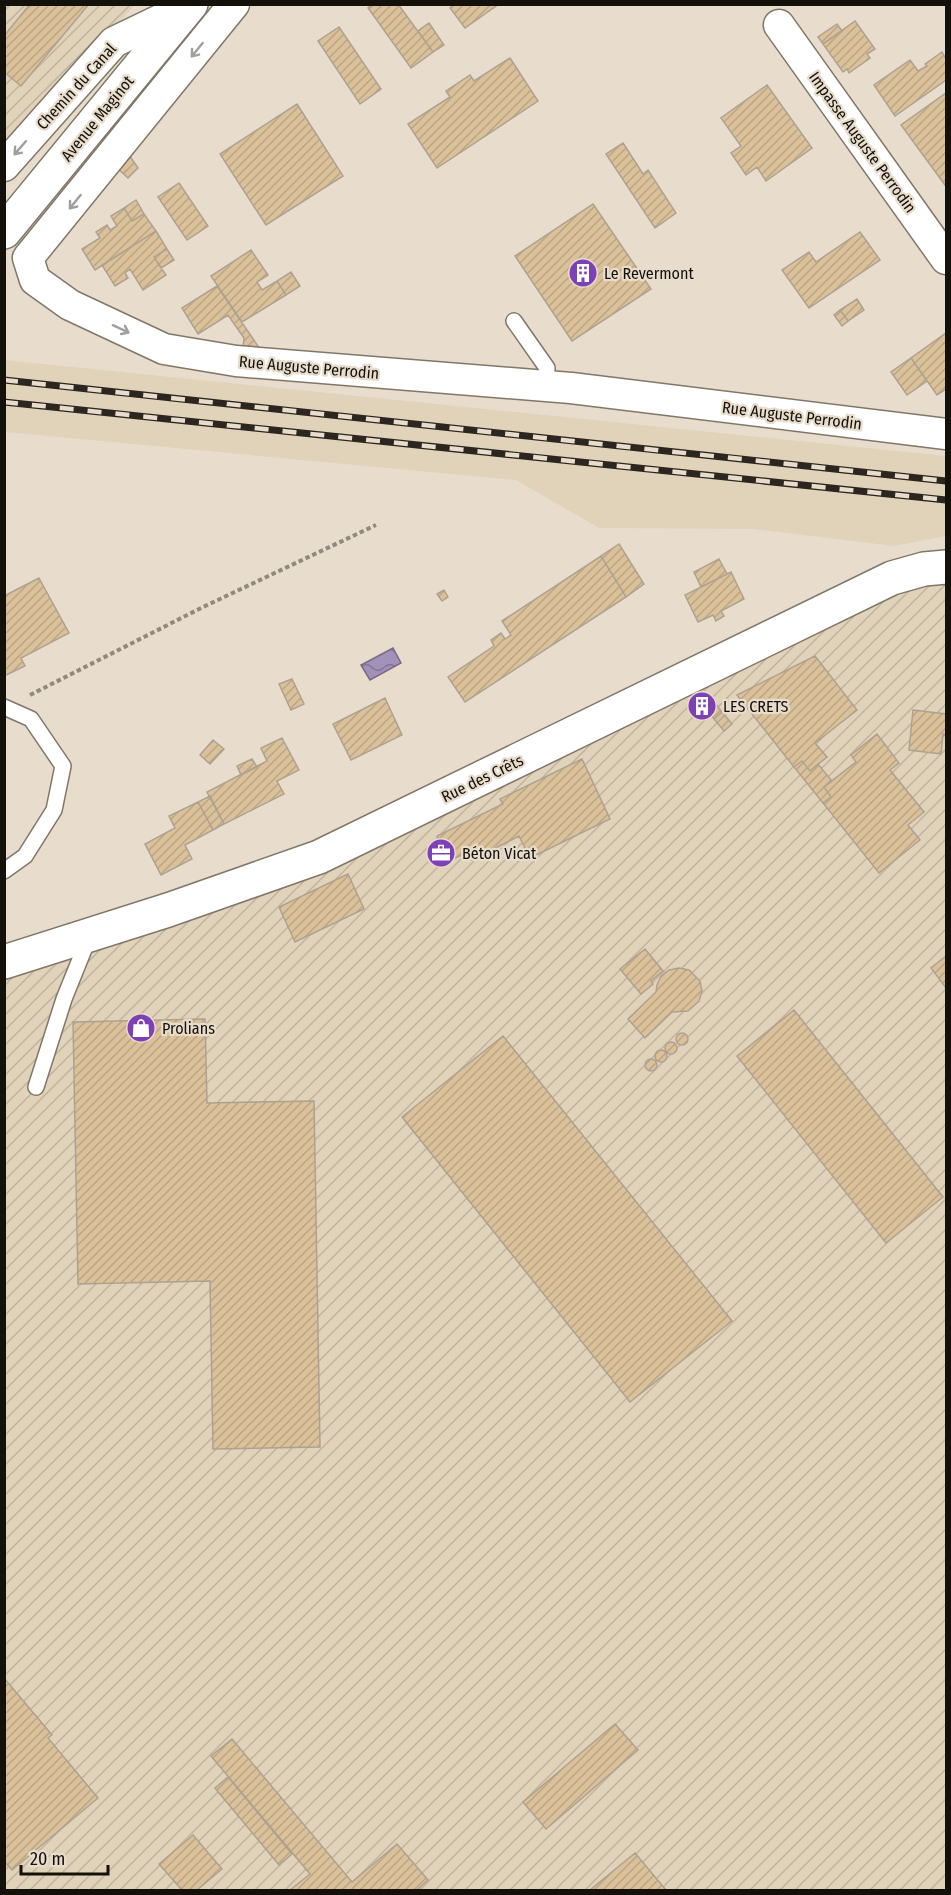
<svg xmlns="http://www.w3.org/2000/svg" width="951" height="1895" viewBox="0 0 951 1895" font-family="'Fira Sans Condensed',sans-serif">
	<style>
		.built { fill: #e1d2ba }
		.industrial { fill: url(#industrial-furrows) }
		.water { fill: url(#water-waves); stroke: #776a84; stroke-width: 1.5 }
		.building { fill: url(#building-hatch); stroke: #ada292; stroke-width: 1.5 }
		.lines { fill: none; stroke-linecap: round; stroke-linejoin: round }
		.lane-casing { stroke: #817768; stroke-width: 18 }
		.street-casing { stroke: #817768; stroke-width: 33 }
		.secondary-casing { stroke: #817768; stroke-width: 36 }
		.path { stroke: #91897d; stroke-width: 4; stroke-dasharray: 4.5 3; stroke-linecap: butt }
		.lane { stroke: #fff; stroke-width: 15 }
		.street { stroke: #fff; stroke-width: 30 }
		.secondary { stroke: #fff; stroke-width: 33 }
		.rail-casing { stroke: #2b261f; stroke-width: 7 }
		.rail { stroke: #e8ddcc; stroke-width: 4.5; stroke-dasharray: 14; stroke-linecap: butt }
		.oneway { stroke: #a19f9d }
		.labels { text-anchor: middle; stroke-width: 4.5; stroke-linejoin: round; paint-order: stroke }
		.street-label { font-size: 16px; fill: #14100a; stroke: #e8ddcc }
		.poi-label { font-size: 16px; fill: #14100a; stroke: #e8ddcc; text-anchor: start }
	</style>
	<defs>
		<pattern id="industrial-furrows" width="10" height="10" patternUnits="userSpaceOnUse" patternTransform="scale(1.5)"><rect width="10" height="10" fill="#e1d2ba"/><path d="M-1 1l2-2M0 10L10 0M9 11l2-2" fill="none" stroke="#c0b39f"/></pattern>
		<pattern id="water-waves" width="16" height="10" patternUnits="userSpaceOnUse" patternTransform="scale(1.5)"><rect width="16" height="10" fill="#a291b9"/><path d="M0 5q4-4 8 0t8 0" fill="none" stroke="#837595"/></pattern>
		<pattern id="building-hatch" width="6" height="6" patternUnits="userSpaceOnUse" patternTransform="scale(1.5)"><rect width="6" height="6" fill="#dbc199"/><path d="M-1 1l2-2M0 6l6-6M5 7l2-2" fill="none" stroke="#bba582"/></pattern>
	</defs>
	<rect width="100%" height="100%" fill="#e8ddcc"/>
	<path class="built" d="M 4,360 L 946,456 L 946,536 L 894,546 L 753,529 L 599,528 L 516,480 L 5,432 Z"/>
	<path class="industrial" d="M 5,5 L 135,5 L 5,152 Z
		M 946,573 L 946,1890 L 5,1890 L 5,963 L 319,857 Z"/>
	<path class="water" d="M 393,648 L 401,663 L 370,680 L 361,665 Z"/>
	<path class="building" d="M 30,4 L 89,4 L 21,86 L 4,72 L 4,36 Z
		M 373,4 L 398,4 L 433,52 L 411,68 L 368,8 Z
		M 455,4 L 499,4 L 465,28 L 450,8 Z
		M 855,21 L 875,49 L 867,54 L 870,58 L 849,73 L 847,69 L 843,72 L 823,44 Z
		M 429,23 L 444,45 L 433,52 L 418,31 Z
		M 837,24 L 842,31 L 823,44 L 818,37 Z
		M 339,27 L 381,89 L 360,104 L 318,41 Z
		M 942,52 L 946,59 L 946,80 L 895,116 L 874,85 L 910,60 L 918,71 L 927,66 L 925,64 Z
		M 510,58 L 538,101 L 437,168 L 408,124 L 450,97 L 446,91 L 470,75 L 474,81 Z
		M 767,85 L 812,148 L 766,181 L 757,167 L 746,175 L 731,153 L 741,146 L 721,118 Z
		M 946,93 L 946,184 L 945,185 L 901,125 Z
		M 297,104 L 343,176 L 266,225 L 220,154 Z
		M 623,143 L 643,174 L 648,170 L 676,213 L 655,228 L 606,154 Z
		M 127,152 L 138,168 L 128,178 L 116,167 Z
		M 179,183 L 208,226 L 187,240 L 158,197 Z
		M 136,200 L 144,214 L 132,221 L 124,208 Z
		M 593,204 L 651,289 L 572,341 L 515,256 Z
		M 124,208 L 132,221 L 144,214 L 156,231 L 95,270 L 82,249 L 100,238 L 96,232 L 107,225 L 110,230 L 117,226 L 111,216 Z
		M 156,231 L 167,249 L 154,257 L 166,275 L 143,290 L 130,269 L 125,273 L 128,278 L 115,286 L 102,265 Z
		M 860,232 L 880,260 L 809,308 L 782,270 L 809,252 L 816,262 Z
		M 167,249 L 174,260 L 161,268 L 154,257 Z
		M 251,250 L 268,275 L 257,282 L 262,290 L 277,281 L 286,295 L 242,322 L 211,276 Z
		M 291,272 L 300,286 L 286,295 L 277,281 Z
		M 217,286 L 260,349 L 243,347 L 244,338 L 228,315 L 198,334 L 182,308 Z
		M 857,299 L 864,310 L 848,321 L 840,310 Z
		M 840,310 L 848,321 L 842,326 L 834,315 Z
		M 946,333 L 946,389 L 937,395 L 911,358 Z
		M 911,358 L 927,381 L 907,395 L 891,372 Z
		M 619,544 L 644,584 L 626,597 L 601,556 Z
		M 601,556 L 626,597 L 465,702 L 448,677 L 494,646 L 491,640 L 501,633 L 505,639 L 511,635 L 502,621 Z
		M 719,559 L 727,574 L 701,587 L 694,572 Z
		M 731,572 L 744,599 L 721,611 L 724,616 L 716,621 L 713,615 L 698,622 L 685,595 Z
		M 39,578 L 69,633 L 21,658 L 25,666 L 4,676 L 4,596 Z
		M 444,590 L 448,597 L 442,601 L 437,594 Z
		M 815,656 L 857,710 L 815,743 L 827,757 L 810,771 L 802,761 L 794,767 L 737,695 Z
		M 292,679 L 304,704 L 291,710 L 279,684 Z
		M 704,694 L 710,702 L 701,710 L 694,701 Z
		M 385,698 L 402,735 L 351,760 L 333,724 Z
		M 714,702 L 722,712 L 714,719 L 706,709 Z
		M 913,710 L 946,714 L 946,735 L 943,734 L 941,754 L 909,750 Z
		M 722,712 L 732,724 L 724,731 L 714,719 Z
		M 877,734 L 899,763 L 890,770 L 924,812 L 908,825 L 920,840 L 879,873 L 823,803 L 831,797 L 824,787 L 856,762 L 851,755 Z
		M 282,738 L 299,770 L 277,781 L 284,794 L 224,824 L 207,792 L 267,761 L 261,748 Z
		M 213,740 L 224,749 L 210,764 L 200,755 Z
		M 252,759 L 257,767 L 241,775 L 237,766 Z
		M 582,759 L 610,819 L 530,858 L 519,836 L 472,860 L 468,852 L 451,860 L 437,836 L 503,804 L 500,799 Z
		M 802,761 L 810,771 L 818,764 L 832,781 L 824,787 L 831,797 L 823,803 L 794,767 Z
		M 210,796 L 224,824 L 213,830 L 198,802 Z
		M 198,802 L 213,830 L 185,845 L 192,859 L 161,875 L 145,844 L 175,828 L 169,816 Z
		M 348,874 L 364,909 L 295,942 L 279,907 Z
		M 645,949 L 663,971 L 651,981 L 653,984 L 641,994 L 620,969 Z
		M 946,956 L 946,988 L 931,968 Z
		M 679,968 L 689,970 L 700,981 L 702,991 L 699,1001 L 688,1011 L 672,1012 L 645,1038 L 628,1019 L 656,992 L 657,985 L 661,976 L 669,970 Z
		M 794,1010 L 943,1197 L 886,1243 L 737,1056 Z
		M 205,1019 L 207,1103 L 314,1101 L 320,1447 L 213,1449 L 210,1281 L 78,1284 L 73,1022 Z
		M676 1039a6 6 0 1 1 12 0a6 6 0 1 1-12 0Z
		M 503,1036 L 732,1321 L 630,1402 L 402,1117 Z
		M665 1048a6 6 0 1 1 12 0a6 6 0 1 1-12 0Z
		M655 1056a6 6 0 1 1 12 0a6 6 0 1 1-12 0Z
		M645 1065a6 6 0 1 1 12 0a6 6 0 1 1-12 0Z
		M 4,1678 L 52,1735 L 48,1738 L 98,1798 L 12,1870 L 4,1861 Z
		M 615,1724 L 638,1750 L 546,1829 L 523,1802 Z
		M 232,1739 L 352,1882 L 397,1844 L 428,1880 L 417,1890 L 290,1890 L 310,1874 L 211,1756 Z
		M 228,1777 L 292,1854 L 279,1865 L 215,1788 Z
		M 193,1835 L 222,1869 L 197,1890 L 182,1890 L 159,1864 Z
		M 635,1853 L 666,1890 L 590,1890 Z"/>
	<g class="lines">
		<g class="lane-casing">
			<path id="lane" d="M 514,321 L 547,368 L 546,386
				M 4,707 L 31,719 L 63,766 L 54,810 L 25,856 L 4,871
				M 36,1087 L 64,999 L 89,937"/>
		</g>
		<g class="street-casing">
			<path id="street" d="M 234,4 L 28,258 L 35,280 L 70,305 L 164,349 L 236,361 L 571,388 L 946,434
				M 779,25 L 946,259
				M 4,166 L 114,42 L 191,5"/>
		</g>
		<g class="secondary-casing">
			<path id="secondary" d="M 4,232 L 191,4
				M 4,962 L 168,910 L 319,857 L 892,578 L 924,569 L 946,567"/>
		</g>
		<path class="path" d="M 30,695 L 203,607 L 376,525"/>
		<use href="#lane" class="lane"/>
		<use href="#street" class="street"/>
		<use href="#secondary" class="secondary"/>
		<g class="rail-casing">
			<path id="rail" d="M 4,380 L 946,481
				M 4,402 L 946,500"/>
		</g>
		<use href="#rail" class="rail"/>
	</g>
	<defs><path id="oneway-shaft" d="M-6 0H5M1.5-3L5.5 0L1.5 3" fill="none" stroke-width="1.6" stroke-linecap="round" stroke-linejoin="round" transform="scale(1.5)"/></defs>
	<g class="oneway">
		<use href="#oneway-shaft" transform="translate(197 50) rotate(129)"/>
		<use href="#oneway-shaft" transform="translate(20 148) rotate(131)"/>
		<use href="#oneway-shaft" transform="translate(75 202) rotate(129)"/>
		<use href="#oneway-shaft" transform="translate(121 329) rotate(25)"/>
	</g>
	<defs>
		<g id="building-disc" transform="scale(1.5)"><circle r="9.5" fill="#7d40b5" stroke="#e8ddcc"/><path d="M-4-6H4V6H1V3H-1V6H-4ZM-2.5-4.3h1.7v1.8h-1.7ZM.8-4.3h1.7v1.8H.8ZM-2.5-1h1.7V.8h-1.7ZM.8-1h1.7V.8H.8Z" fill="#fff"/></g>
		<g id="office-disc" transform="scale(1.5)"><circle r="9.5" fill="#7d40b5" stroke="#e8ddcc"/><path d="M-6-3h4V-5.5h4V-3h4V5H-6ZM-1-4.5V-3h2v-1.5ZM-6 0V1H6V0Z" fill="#fff"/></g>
		<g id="shop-disc" transform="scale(1.5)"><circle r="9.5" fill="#7d40b5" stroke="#e8ddcc"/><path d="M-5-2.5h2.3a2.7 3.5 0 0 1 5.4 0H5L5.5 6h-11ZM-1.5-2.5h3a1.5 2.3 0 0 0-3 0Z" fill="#fff"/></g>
	</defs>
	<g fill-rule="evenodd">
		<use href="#building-disc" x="583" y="273"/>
		<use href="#building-disc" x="702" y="706"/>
		<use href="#office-disc" x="441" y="853"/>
		<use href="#shop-disc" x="141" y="1028"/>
	</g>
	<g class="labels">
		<g class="street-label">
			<text transform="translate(76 86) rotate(-48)" y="6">Chemin du Canal</text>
			<text transform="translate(97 118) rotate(-51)" y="6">Avenue Maginot</text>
			<text transform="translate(863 142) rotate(54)" y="6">Impasse Auguste Perrodin</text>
			<text transform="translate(309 367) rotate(5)" y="6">Rue Auguste Perrodin</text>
			<text transform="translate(792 415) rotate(7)" y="6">Rue Auguste Perrodin</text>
			<text transform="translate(482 778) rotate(-26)" y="6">Rue des Crêts</text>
		</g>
		<g class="poi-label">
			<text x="604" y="279">Le Revermont</text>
			<text x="723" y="712">LES CRETS</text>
			<text x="462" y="859">Béton Vicat</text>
			<text x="162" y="1034">Prolians</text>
		</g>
	</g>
	<rect width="951" height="1895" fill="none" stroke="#14100a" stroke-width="12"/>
	<path d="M21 1865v9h87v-9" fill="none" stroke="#14100a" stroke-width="3"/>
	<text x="30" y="1865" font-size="18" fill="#14100a" stroke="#e8ddcc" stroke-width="4.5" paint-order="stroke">20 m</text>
</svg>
